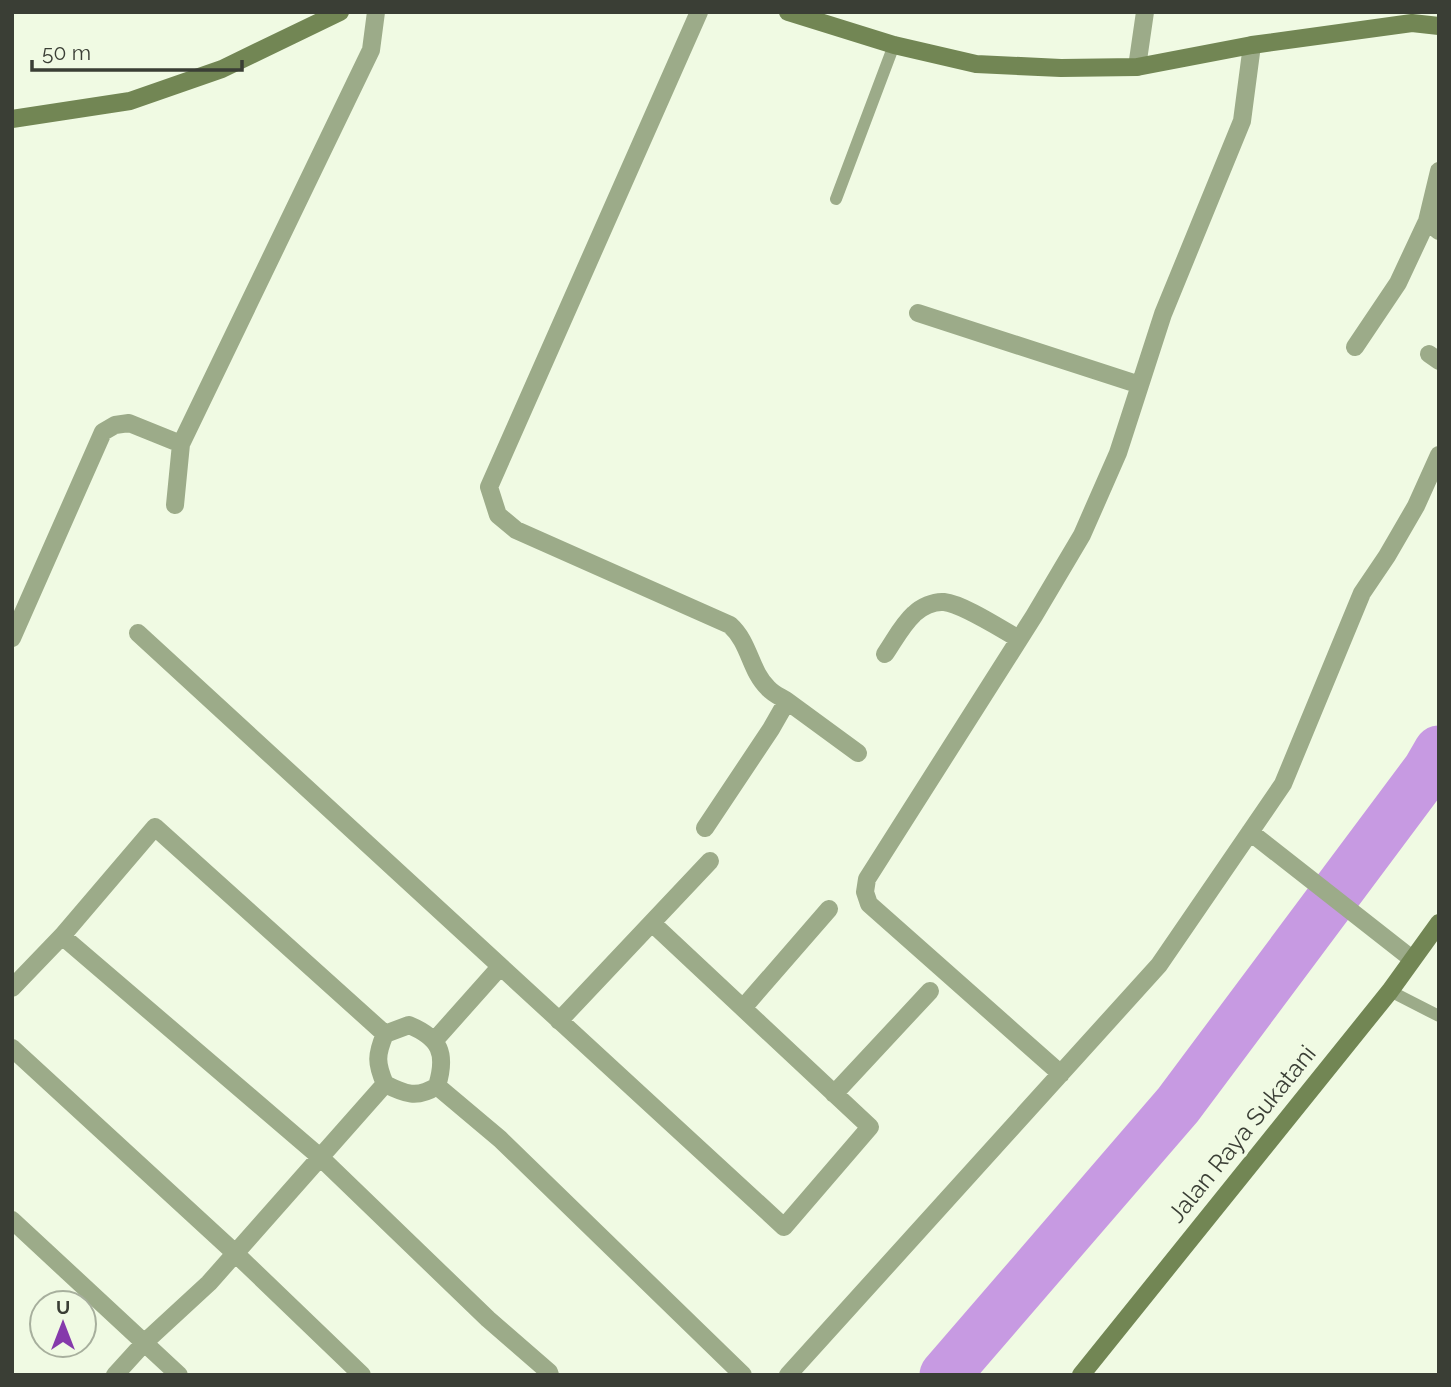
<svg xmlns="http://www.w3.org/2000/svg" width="1451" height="1387" viewBox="0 0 1451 1387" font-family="Raleway,sans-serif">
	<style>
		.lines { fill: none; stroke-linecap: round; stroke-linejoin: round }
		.river { stroke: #c79ae2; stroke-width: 51 }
		.lane { stroke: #9cab89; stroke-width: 12 }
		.street { stroke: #9cab89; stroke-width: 18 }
		.secondary { stroke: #728654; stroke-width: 18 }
		.labels { text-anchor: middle; stroke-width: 7; stroke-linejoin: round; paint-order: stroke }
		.street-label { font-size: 24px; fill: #3a3e35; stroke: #f0fae3 }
	</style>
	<rect width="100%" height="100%" fill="#f0fae3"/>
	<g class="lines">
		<path class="river" d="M 945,1375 L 1178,1105 L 1428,770 L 1439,751"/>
		<path class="lane" d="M 836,199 L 894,45
			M 1390,991 L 1439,1016"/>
		<path class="street" d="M 699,12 L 489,487 L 498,515 L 516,530 L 730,625 C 750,643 750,671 768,688 C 773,694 781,697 787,701 L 771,729 L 705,828
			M 1137,67 L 1145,12
			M 1439,171 L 1427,221 L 1439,231
			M 918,313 L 1140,385
			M 1355,347 L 1398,283 L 1427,221
			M 1429,354 L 1439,361
			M 175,505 L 181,444 L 371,50 L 376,12
			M 138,633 L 784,1227 L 870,1127 L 652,923
			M 12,638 L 103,432 L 115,425 L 129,423 L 181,444
			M 885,654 C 894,641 902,625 914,614 C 921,607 934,601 944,602 C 963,604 1001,629 1019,639
			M 787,701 L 858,753
			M 1250,832 L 1412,959
			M 62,936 L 320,1157 L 488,1319 L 549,1372 L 550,1375
			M 12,988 L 62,936 L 155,827 L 385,1034 L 409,1025 C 440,1038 447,1053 437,1086
			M 743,1008 L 829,909
			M 559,1021 L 710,861
			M 435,1040 L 500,967
			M 12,1048 L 234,1252 L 362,1375
			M 1061,1074 L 869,904 L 865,892 L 867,879 L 1034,616 L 1082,535 L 1118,453 L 1163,314 L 1242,121 L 1252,45
			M 385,1084 C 376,1063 376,1055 385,1034
			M 834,1094 L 930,991
			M 12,1220 L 179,1375
			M 115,1375 L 145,1342 L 209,1283 L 385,1084 C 405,1094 417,1099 437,1086 L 500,1139 L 743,1375
			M 788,1375 L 1159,965 L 1283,784 L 1362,593 L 1387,556 L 1416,506 L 1439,455"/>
		<path class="secondary" d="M 788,12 L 894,45 L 976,64 L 1061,68 L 1137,67 L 1252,45 L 1412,23 L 1439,26
			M 12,119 L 130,101 L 222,69 L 340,12
			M 1081,1375 L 1390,991 L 1439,923"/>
	</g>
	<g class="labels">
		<g class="street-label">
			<text transform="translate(1242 1134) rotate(-51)" y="8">Jalan Raya Sukatani</text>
		</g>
	</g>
	<rect width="1451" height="1387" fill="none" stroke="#3a3e35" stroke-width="28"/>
	<g transform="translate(63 1324)"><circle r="33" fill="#f0fae3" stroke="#a7af9d" stroke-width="2"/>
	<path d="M0-5L12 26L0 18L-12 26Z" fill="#853aab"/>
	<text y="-10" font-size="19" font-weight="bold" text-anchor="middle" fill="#3a3e35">U</text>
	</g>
	<path d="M32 60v10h210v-10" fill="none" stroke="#3a3e35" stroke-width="3.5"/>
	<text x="42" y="60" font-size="21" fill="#3a3e35" stroke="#f0fae3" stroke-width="5" paint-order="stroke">50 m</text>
</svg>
